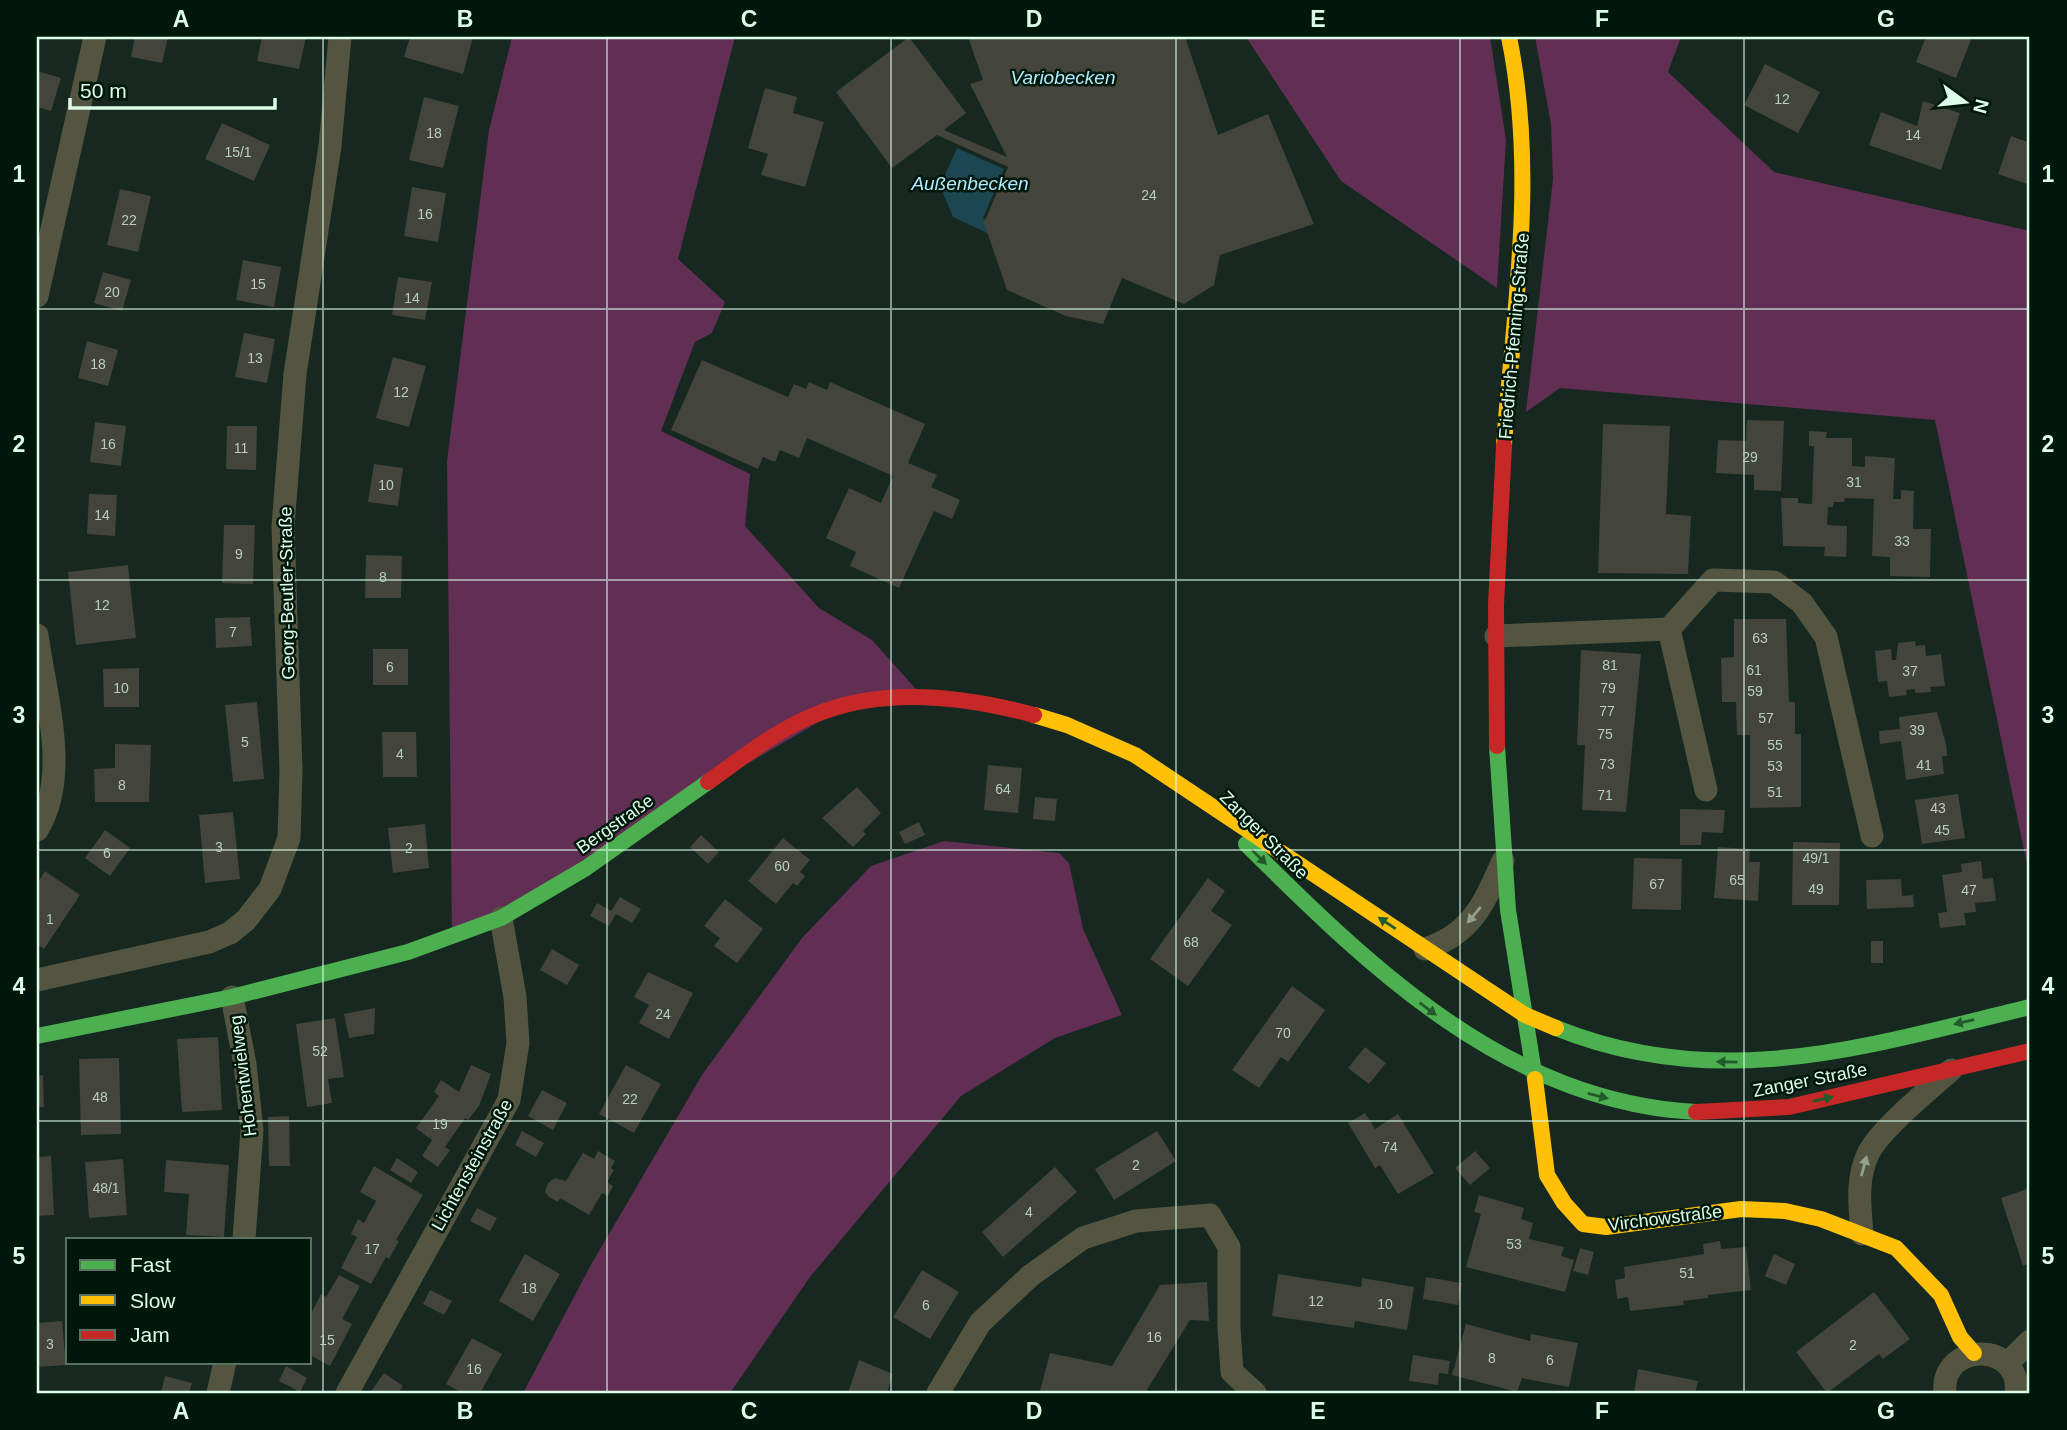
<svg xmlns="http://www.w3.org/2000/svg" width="2067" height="1430" viewBox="0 0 2067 1430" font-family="Arial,sans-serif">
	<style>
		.green { fill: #612e54 }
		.water { fill: #1b4752 }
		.building { fill: #43443b }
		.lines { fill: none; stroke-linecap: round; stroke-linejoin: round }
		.street { stroke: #535540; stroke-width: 23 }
		.fast { stroke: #4caf50; stroke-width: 16 }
		.slow { stroke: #ffc107; stroke-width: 16 }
		.jam { stroke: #c62828; stroke-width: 16 }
		.oneway { fill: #225b2a }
		.oneway2 { fill: #91a18c }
		.grid { fill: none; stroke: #dcfde9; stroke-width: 2; stroke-opacity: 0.55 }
		.labels { text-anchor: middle; stroke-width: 5; stroke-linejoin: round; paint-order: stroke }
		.number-label { font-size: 14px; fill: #b6cfbe }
		.street-label { font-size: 18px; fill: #dcfde9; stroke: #00170b }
		.water-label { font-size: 19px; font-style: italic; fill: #afebfe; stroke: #00170b }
		.neatline { fill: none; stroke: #dcfde9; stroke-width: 2.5 }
		.grid-label { font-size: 23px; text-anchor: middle; font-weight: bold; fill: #dcfde9 }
	</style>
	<rect width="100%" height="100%" fill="#16281f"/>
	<path class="green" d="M 512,37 L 735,37 L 678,259 L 725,302 L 712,333 L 695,342 L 661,431 L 750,474 L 745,526 L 819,608 L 872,640 L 924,698 L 849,704 L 452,938 L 447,461 L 489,130 Z
		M 1246,37 L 1490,37 L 1506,140 L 1497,288 L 1341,181 Z
		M 1535,37 L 1681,37 L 1668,72 L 1774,172 L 2030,231 L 2030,879 L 1935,420 L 1560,388 L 1526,412 L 1553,179 L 1551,124 Z
		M 944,841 L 1059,853 L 1069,863 L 1083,929 L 1122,1015 L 1055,1038 L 961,1096 L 810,1277 L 730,1393 L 523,1393 L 592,1263 L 702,1075 L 802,938 L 871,866 Z"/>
	<path class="water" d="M 957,148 L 1004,169 L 983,218 L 1007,230 L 1002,240 L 953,217 L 940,186 Z"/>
	<path class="building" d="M 135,37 L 168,37 L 162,63 L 131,57 Z
		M 262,37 L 306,37 L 299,69 L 257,61 Z
		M 410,37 L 473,37 L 463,74 L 404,57 Z
		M 909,37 L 966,113 L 944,130 L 1007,157 L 970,84 L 983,80 L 968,37 L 1185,37 L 1218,135 L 1268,114 L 1314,224 L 1220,255 L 1214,285 L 1184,304 L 1122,278 L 1103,324 L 1066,316 L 1007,290 L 984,223 L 1008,167 L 937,135 L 892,168 L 836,92 Z
		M 1926,37 L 1972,37 L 1956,78 L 1916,62 Z
		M 1765,64 L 1820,92 L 1798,133 L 1744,105 Z
		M 37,71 L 61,78 L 51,111 L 37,107 Z
		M 765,88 L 797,97 L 793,113 L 824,122 L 805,187 L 761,175 L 768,154 L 748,148 Z
		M 424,97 L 459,106 L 443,168 L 409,160 Z
		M 1923,101 L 1960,113 L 1941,170 L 1869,145 L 1881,112 L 1917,126 Z
		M 222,123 L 270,145 L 254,181 L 205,159 Z
		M 2011,136 L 2030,143 L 2030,185 L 1998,174 Z
		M 412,187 L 446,193 L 438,242 L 404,236 Z
		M 120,189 L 151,196 L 138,252 L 107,245 Z
		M 243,260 L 281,267 L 274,307 L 236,300 Z
		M 103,272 L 131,280 L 122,311 L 94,303 Z
		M 398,277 L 432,282 L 425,320 L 392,315 Z
		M 244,333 L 275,339 L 267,383 L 235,377 Z
		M 87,341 L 118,350 L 108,386 L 78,378 Z
		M 393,357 L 426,366 L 409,427 L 376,418 Z
		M 702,360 L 788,397 L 794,384 L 806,389 L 809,382 L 827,390 L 830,382 L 925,424 L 908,463 L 937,475 L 931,487 L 960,500 L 952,519 L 934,511 L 899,588 L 850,566 L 856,552 L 826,538 L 849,488 L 881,503 L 893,476 L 807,438 L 799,458 L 780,450 L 775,462 L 763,457 L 758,469 L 671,430 Z
		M 1747,420 L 1784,421 L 1781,491 L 1754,490 L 1754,475 L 1716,473 L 1718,440 L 1746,441 Z
		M 95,422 L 126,426 L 121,466 L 90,462 Z
		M 1603,424 L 1670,426 L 1666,514 L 1691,516 L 1688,574 L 1598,573 Z
		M 227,426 L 257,426 L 256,470 L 226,469 Z
		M 1809,431 L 1827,432 L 1826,438 L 1852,438 L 1852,466 L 1865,467 L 1865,456 L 1895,458 L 1893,499 L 1901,499 L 1901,490 L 1914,491 L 1913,529 L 1931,529 L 1930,577 L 1890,576 L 1890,557 L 1872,556 L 1874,499 L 1845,498 L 1844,502 L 1834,502 L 1833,507 L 1828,507 L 1827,525 L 1847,526 L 1846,557 L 1824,556 L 1825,547 L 1783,546 L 1781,498 L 1798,498 L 1798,503 L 1812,504 L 1814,446 L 1809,446 Z
		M 374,464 L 403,468 L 398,506 L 368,502 Z
		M 89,494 L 117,495 L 115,536 L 87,534 Z
		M 224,525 L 255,525 L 253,584 L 222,583 Z
		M 366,555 L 402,556 L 401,598 L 365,598 Z
		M 128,565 L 136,638 L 76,645 L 68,572 Z
		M 250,617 L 252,646 L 216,648 L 215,618 Z
		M 1734,619 L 1786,619 L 1789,702 L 1795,702 L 1795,734 L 1801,734 L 1801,807 L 1750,808 L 1750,735 L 1737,735 L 1736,702 L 1722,702 L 1721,658 L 1734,657 Z
		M 1915,641 L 1916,646 L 1925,645 L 1926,656 L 1941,654 L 1945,686 L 1930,687 L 1931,692 L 1915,693 L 1915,689 L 1906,690 L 1907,695 L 1889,697 L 1887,681 L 1878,682 L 1875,651 L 1891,649 L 1892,660 L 1896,660 L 1898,643 Z
		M 373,649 L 408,649 L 408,685 L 373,685 Z
		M 1581,650 L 1641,654 L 1626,812 L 1582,810 L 1585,745 L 1577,745 Z
		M 139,668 L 139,707 L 104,707 L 103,669 Z
		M 257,702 L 264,779 L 233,782 L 225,705 Z
		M 1937,712 L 1946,744 L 1947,756 L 1942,756 L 1944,774 L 1906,780 L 1901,741 L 1880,744 L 1879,731 L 1900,729 L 1899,717 Z
		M 382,732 L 416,732 L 417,777 L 383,777 Z
		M 115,744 L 151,745 L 149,802 L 95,802 L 94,769 L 115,768 Z
		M 988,765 L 1022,768 L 1018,813 L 984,810 Z
		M 857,787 L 881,813 L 863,831 L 866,834 L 853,847 L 822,818 Z
		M 1958,794 L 1965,838 L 1922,844 L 1915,800 Z
		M 1035,797 L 1057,799 L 1055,821 L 1033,819 Z
		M 1680,809 L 1725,810 L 1723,833 L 1702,832 L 1701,845 L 1680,845 Z
		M 233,812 L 240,879 L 205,883 L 199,815 Z
		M 919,822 L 925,835 L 905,844 L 899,832 Z
		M 425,824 L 429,868 L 393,873 L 388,828 Z
		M 105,830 L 130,848 L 110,876 L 85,858 Z
		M 701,835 L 719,852 L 708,864 L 690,847 Z
		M 783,838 L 810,860 L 800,872 L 805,876 L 797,886 L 793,883 L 776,904 L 748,881 Z
		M 1793,842 L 1840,843 L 1839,905 L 1792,905 Z
		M 1718,847 L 1750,849 L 1749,862 L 1760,862 L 1758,901 L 1714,898 Z
		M 1634,858 L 1682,859 L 1681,910 L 1632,909 Z
		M 1981,861 L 1983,879 L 1993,878 L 1996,901 L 1975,903 L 1976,912 L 1964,913 L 1966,925 L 1940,928 L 1938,913 L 1947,912 L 1942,875 L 1962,872 L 1961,864 Z
		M 45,871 L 80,895 L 44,949 L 37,944 L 37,884 Z
		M 1208,878 L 1225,891 L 1211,911 L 1232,925 L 1188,986 L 1150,959 Z
		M 1901,879 L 1902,896 L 1913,895 L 1914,907 L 1867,909 L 1866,880 Z
		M 620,897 L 641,909 L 632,923 L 616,914 L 609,926 L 590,916 L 597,903 L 611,911 Z
		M 725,899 L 763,929 L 737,963 L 714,946 L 720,938 L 704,926 Z
		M 1871,941 L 1883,941 L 1883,963 L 1871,963 Z
		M 552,949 L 579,965 L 567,985 L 540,970 Z
		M 648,972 L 693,993 L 669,1039 L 639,1023 L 649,1005 L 634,997 Z
		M 1292,986 L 1325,1010 L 1288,1062 L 1281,1057 L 1259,1088 L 1232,1070 Z
		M 375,1008 L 374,1034 L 349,1038 L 344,1014 Z
		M 335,1018 L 344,1077 L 328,1079 L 332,1103 L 307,1107 L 296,1024 Z
		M 218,1037 L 222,1110 L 182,1112 L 177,1039 Z
		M 1365,1047 L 1386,1063 L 1369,1084 L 1348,1068 Z
		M 119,1058 L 121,1134 L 81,1135 L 79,1059 Z
		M 471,1065 L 491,1074 L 479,1106 L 468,1120 L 465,1118 L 445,1147 L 450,1150 L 438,1167 L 422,1156 L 432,1140 L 416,1128 L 439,1096 L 434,1092 L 441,1080 L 459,1092 Z
		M 626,1065 L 661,1084 L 634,1133 L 599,1114 Z
		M 43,1075 L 44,1107 L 37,1107 L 37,1076 Z
		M 542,1090 L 567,1103 L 553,1130 L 528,1116 Z
		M 1365,1113 L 1375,1129 L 1398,1114 L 1434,1173 L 1398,1194 L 1380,1165 L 1375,1168 L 1348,1123 Z
		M 289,1116 L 290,1166 L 269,1166 L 268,1117 Z
		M 522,1131 L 544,1143 L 536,1157 L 515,1145 Z
		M 1157,1131 L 1176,1161 L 1114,1200 L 1095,1169 Z
		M 598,1151 L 615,1161 L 611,1168 L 614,1170 L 607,1182 L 613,1186 L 608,1196 L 602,1193 L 589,1215 L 560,1198 L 558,1202 L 549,1197 L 545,1192 L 548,1183 L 555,1178 L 566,1181 L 583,1153 L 594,1159 Z
		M 1475,1151 L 1490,1168 L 1470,1185 L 1455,1168 Z
		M 51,1156 L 54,1215 L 37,1216 L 37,1157 Z
		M 397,1158 L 418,1172 L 411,1183 L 390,1170 Z
		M 123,1159 L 127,1215 L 89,1218 L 85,1162 Z
		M 166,1160 L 229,1165 L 224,1237 L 186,1235 L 189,1194 L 164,1192 Z
		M 374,1166 L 423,1195 L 396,1240 L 399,1241 L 389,1259 L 386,1257 L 371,1284 L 341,1268 L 357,1237 L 351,1234 L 358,1219 L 364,1223 L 376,1201 L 360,1192 Z
		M 1055,1167 L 1077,1192 L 1003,1257 L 982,1232 Z
		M 2030,1188 L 2030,1263 L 2023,1266 L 2001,1198 Z
		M 1479,1195 L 1524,1208 L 1521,1219 L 1533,1223 L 1529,1239 L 1564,1247 L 1561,1256 L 1574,1260 L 1565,1292 L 1466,1267 L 1481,1214 L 1474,1212 Z
		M 477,1208 L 497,1218 L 490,1231 L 470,1221 Z
		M 1720,1241 L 1721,1249 L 1746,1247 L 1751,1290 L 1708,1295 L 1708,1298 L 1683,1301 L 1684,1305 L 1630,1311 L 1628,1297 L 1617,1299 L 1615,1280 L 1625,1278 L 1624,1267 L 1704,1254 L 1703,1244 Z
		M 1580,1248 L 1594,1252 L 1588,1275 L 1573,1271 Z
		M 525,1254 L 560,1274 L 533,1321 L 499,1301 Z
		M 1774,1254 L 1795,1264 L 1786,1285 L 1765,1276 Z
		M 922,1270 L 959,1292 L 930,1339 L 893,1317 Z
		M 1278,1274 L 1361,1287 L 1362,1278 L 1414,1287 L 1407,1330 L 1355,1321 L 1354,1328 L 1272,1316 Z
		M 339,1275 L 360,1286 L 342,1319 L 352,1324 L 330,1366 L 310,1355 L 310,1316 L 321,1294 L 326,1297 Z
		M 1426,1277 L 1462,1283 L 1458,1305 L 1423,1299 Z
		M 1207,1282 L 1209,1321 L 1190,1320 L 1145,1393 L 1040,1391 L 1050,1353 L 1112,1366 L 1160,1285 Z
		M 430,1290 L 452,1301 L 444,1315 L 423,1304 Z
		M 1874,1292 L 1910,1339 L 1883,1359 L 1879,1354 L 1827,1393 L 1796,1352 Z
		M 62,1321 L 66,1365 L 37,1367 L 37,1323 Z
		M 1466,1324 L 1530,1341 L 1531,1334 L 1578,1343 L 1569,1387 L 1522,1378 L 1517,1392 L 1452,1375 Z
		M 472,1338 L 502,1354 L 480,1393 L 462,1393 L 446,1384 Z
		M 1413,1355 L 1450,1361 L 1448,1374 L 1439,1373 L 1438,1385 L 1409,1381 Z
		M 859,1360 L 893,1374 L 887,1393 L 848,1393 Z
		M 286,1366 L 307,1378 L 300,1392 L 279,1381 Z
		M 1638,1369 L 1698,1381 L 1695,1393 L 1634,1393 Z
		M 384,1373 L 403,1386 L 398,1393 L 370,1393 Z
		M 165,1376 L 192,1383 L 189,1393 L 161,1393 Z"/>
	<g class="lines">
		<path class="street" d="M 37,296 L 95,37
			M 1669,629 L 1706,790
			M 37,635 C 45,695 71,776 37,830
			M 1496,636 L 1669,629 L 1713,580 L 1774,582 L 1802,603 L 1826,637 L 1872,836
			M 1425,949 C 1472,934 1484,903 1503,861
			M 37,980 L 209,942 L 230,933 L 246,920 L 270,889 L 289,838 L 291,770 L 283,526 L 295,374 L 330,146 L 340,37
			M 232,997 L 245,1064 L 252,1130 L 244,1239
			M 1862,1234 C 1860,1207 1856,1179 1868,1154 C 1878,1131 1931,1088 1951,1070
			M 2007,1364 L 2030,1341
			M 218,1393 L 225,1362
			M 347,1393 L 509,1100 L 518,1043 L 515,997 L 501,918
			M 938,1393 L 980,1323 L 1030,1276 L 1083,1238 L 1136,1221 L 1210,1215 L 1229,1247 L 1229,1328 L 1232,1372 L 1255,1393
			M 1945,1393 C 1940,1341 2022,1341 2016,1393"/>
		<path class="fast" d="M 1497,746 L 1508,910 L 1535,1079
			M 1246,844 C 1372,969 1508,1102 1696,1112
			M 1556,1028 C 1720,1094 1867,1046 2030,1007
			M 37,1036 L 232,997 L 408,952 L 501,918 L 586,868 L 708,782"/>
		<path class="slow" d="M 1504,445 C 1514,307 1537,174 1509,37
			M 1034,715 L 1067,725 L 1135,755 L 1525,1015 L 1556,1028
			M 1535,1079 L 1547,1175 L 1564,1203 L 1583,1224 L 1606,1227 L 1741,1209 L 1785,1211 L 1821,1219 L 1896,1248 L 1941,1295 L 1960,1337 L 1974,1353"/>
		<path class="jam" d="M 1497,746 L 1496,605 L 1504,445
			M 708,782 C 742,758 774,732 812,716 C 881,686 964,696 1034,715
			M 1696,1112 L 1789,1107 L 2030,1051"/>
	</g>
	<defs><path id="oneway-solid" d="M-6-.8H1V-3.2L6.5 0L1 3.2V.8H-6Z" transform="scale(1.75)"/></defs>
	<g class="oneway">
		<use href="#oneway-solid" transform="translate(1259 857) rotate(45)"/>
		<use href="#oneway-solid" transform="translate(1387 923) rotate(-146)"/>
		<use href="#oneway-solid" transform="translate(1428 1009) rotate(37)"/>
		<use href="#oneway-solid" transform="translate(1964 1022) rotate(167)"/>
		<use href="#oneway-solid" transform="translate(1727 1062) rotate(-179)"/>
		<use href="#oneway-solid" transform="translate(1598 1096) rotate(14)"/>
		<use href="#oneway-solid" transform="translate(1823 1099) rotate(-13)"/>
	</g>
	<g class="oneway2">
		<use href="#oneway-solid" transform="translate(1474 915) rotate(130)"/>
		<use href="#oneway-solid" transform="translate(1864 1166) rotate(-75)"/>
	</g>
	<path class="grid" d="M 323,37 L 323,1393M 607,37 L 607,1393M 891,37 L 891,1393M 1176,37 L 1176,1393M 1460,37 L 1460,1393M 1744,37 L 1744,1393M 37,309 L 2030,309M 37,580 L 2030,580M 37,850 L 2030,850M 37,1121 L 2030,1121"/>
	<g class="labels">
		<g class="number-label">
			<text x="1782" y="104">12</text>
			<text x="434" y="138">18</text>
			<text x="1913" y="140">14</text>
			<text x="238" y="157">15/1</text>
			<text x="1149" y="200">24</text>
			<text x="425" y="219">16</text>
			<text x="129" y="225">22</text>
			<text x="258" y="289">15</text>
			<text x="112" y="297">20</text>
			<text x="412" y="303">14</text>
			<text x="255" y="363">13</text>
			<text x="98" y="369">18</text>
			<text x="401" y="397">12</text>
			<text x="108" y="449">16</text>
			<text x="241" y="453">11</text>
			<text x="1750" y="462">29</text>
			<text x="1854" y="487">31</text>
			<text x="386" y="490">10</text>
			<text x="102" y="520">14</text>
			<text x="1902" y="546">33</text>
			<text x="239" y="559">9</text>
			<text x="383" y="582">8</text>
			<text x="102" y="610">12</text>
			<text x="233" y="637">7</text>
			<text x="1760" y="643">63</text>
			<text x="1610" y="670">81</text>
			<text x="390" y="672">6</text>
			<text x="1754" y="675">61</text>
			<text x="1910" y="676">37</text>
			<text x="121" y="693">10</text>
			<text x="1608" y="693">79</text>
			<text x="1755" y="696">59</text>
			<text x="1607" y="716">77</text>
			<text x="1766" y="723">57</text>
			<text x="1917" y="735">39</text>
			<text x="1605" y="739">75</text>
			<text x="245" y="747">5</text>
			<text x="1775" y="750">55</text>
			<text x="400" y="759">4</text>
			<text x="1607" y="769">73</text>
			<text x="1924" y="770">41</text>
			<text x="1775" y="771">53</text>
			<text x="122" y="790">8</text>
			<text x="1003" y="794">64</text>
			<text x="1775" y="797">51</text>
			<text x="1605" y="800">71</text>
			<text x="1938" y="813">43</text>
			<text x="1942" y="835">45</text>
			<text x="219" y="852">3</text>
			<text x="409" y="853">2</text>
			<text x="107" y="858">6</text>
			<text x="1816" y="863">49/1</text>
			<text x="782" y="871">60</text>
			<text x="1737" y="885">65</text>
			<text x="1657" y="889">67</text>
			<text x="1816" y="894">49</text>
			<text x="1969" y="895">47</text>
			<text x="50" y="924">1</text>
			<text x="1191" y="947">68</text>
			<text x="663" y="1019">24</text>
			<text x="1283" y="1038">70</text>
			<text x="320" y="1056">52</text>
			<text x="100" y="1102">48</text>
			<text x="630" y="1104">22</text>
			<text x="440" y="1129">19</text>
			<text x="1390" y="1152">74</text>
			<text x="1136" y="1170">2</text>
			<text x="106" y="1193">48/1</text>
			<text x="1029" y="1217">4</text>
			<text x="1514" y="1249">53</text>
			<text x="372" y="1254">17</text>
			<text x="1687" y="1278">51</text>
			<text x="529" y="1293">18</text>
			<text x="1316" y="1306">12</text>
			<text x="1385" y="1309">10</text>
			<text x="926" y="1310">6</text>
			<text x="1154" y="1342">16</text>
			<text x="327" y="1345">15</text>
			<text x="50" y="1349">3</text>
			<text x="1853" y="1350">2</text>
			<text x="1492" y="1363">8</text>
			<text x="1550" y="1365">6</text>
			<text x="474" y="1374">16</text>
		</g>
		<g class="street-label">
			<text transform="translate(1514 336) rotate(-85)" y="6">Friedrich-Pfenning-Straße</text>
			<text transform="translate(287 593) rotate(-91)" y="6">Georg-Beutler-Straße</text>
			<text transform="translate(615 824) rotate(-35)" y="6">Bergstraße</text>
			<text transform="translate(1264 835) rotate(45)" y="6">Zanger Straße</text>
			<text transform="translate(243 1076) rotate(-97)" y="6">Hohentwielweg</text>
			<text transform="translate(1810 1080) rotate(-11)" y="6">Zanger Straße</text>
			<text transform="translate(472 1165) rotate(-61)" y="6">Lichtensteinstraße</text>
			<text transform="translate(1665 1218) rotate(-7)" y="6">Virchowstraße</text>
		</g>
		<g class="water-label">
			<text x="1063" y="84">Variobecken</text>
			<text x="970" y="190">Außenbecken</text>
		</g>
	</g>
	<rect width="2067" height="1430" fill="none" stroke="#00170b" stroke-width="77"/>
	<rect x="66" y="1238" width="245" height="126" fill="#00170b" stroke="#587364" stroke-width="2"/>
	<rect x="80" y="1260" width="35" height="10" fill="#4caf50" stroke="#587364" stroke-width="2"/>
	<text x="130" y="1272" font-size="21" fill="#dcfde9">Fast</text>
	<rect x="80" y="1295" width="35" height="10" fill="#ffc107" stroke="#587364" stroke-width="2"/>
	<text x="130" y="1308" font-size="21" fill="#dcfde9">Slow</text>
	<rect x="80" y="1330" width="35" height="10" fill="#c62828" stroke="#587364" stroke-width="2"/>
	<text x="130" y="1342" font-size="21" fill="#dcfde9">Jam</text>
	<g transform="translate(1965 102) rotate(105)" stroke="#00170b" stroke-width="5" paint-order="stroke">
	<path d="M0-5L12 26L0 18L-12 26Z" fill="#dcfde9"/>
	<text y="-10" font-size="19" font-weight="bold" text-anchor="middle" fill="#dcfde9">N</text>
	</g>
	<path d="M70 98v10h205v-10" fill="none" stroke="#dcfde9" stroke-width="3.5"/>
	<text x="80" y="98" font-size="21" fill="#dcfde9" stroke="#00170b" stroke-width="5" paint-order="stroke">50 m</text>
	<rect x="38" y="38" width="1990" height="1354" class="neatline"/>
	<g class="grid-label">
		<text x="181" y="27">A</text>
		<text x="465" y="27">B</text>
		<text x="749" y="27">C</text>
		<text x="1034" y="27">D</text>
		<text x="1318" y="27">E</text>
		<text x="1602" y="27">F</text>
		<text x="1886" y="27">G</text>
		<text x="19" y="182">1</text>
		<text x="2048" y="182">1</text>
		<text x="19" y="452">2</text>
		<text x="2048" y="452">2</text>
		<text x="19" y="723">3</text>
		<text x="2048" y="723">3</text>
		<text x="19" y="994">4</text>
		<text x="2048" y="994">4</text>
		<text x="19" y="1264">5</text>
		<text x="2048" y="1264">5</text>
		<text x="181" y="1419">A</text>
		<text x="465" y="1419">B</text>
		<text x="749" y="1419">C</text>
		<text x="1034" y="1419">D</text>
		<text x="1318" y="1419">E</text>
		<text x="1602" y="1419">F</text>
		<text x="1886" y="1419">G</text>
	</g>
</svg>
